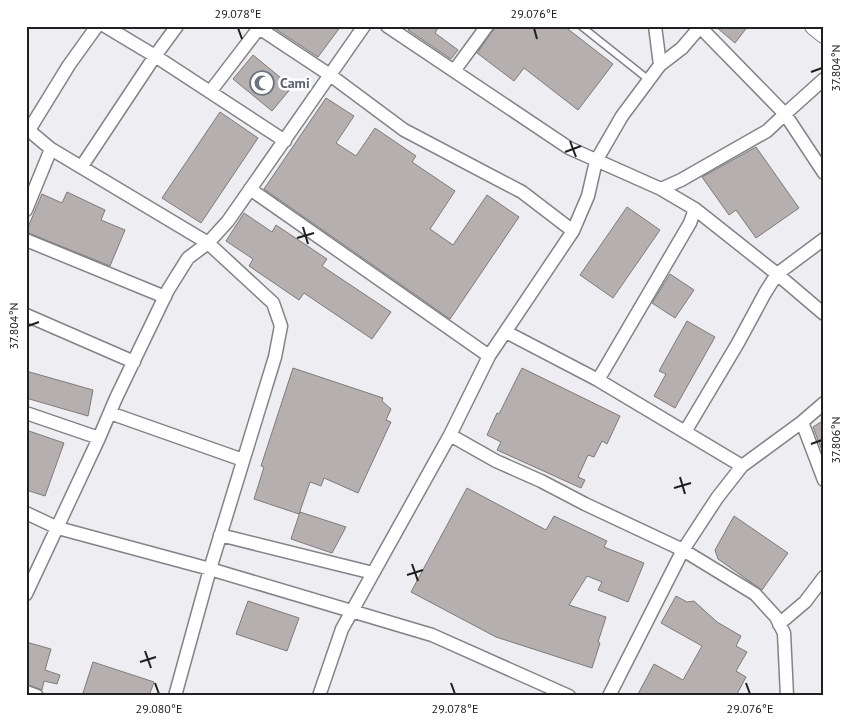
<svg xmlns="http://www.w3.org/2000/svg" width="850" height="722" viewBox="0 0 850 722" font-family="'PT Sans',sans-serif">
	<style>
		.building { fill: #b5b0af; stroke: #7e7a78 }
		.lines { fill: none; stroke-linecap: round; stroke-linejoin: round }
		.service-casing { stroke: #838387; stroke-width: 9 }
		.minor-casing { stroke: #838387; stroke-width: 15 }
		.secondary-casing { stroke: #838387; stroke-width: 20 }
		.service { stroke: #fff; stroke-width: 6 }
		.minor { stroke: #fff; stroke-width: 12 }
		.secondary { stroke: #fff; stroke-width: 18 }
		.ticks { fill: none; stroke: #202022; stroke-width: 2 }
		.labels { text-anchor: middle; stroke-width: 5; stroke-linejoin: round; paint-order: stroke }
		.worship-label { font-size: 14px; font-weight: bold; fill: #5b616d; stroke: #fff; text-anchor: start }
		.neatline { fill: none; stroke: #202022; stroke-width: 2 }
		.ticks-label { font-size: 12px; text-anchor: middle; fill: #202022 }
	</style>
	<rect width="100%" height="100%" fill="#eeeef2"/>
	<path class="building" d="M 271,26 L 341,26 L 318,57 Z
		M 411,26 L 439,26 L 435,33 L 458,50 L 451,59 L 408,30 Z
		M 496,26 L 564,26 L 613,64 L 578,110 L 524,68 L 514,81 L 477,53 Z
		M 715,26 L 748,26 L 735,43 Z
		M 253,55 L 292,87 L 272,111 L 233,79 Z
		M 326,98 L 354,116 L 336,143 L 356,156 L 375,128 L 416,156 L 412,162 L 455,191 L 430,229 L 453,245 L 487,195 L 519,217 L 450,319 L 264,189 Z
		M 220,112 L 258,138 L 201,223 L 162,198 Z
		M 756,147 L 799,208 L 756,238 L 736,210 L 729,215 L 702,177 Z
		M 67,192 L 105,210 L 101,220 L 125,230 L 110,266 L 26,232 L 42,194 L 62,203 Z
		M 627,207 L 660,230 L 613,298 L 580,275 Z
		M 244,213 L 272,232 L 276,225 L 327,259 L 322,266 L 391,312 L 372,339 L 304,293 L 299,300 L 249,266 L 253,259 L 226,241 Z
		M 670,274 L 694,290 L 675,318 L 652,303 Z
		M 687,321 L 715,337 L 675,408 L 654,396 L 666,374 L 659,371 Z
		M 293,368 L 383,398 L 382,401 L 391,409 L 386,420 L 391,422 L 358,493 L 324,478 L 321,486 L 310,482 L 299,514 L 254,499 L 264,467 L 261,466 Z
		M 522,368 L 620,416 L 607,444 L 602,441 L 594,457 L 588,455 L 578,477 L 585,480 L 581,488 L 497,450 L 501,442 L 487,435 L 497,413 L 499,414 Z
		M 26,371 L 93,390 L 88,416 L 26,398 Z
		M 824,420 L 824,456 L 813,427 Z
		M 26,430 L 64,443 L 45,496 L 26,490 Z
		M 467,488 L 546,530 L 554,516 L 607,541 L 604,547 L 644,563 L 628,602 L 598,590 L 602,582 L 587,576 L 569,605 L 606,617 L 598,642 L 600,643 L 592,668 L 496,637 L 411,592 Z
		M 300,512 L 346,527 L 332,553 L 291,539 Z
		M 734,516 L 788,553 L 762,590 L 718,559 L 715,550 Z
		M 676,596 L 687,602 L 694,601 L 717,622 L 741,636 L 736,646 L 747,652 L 736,671 L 746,677 L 736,696 L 637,696 L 654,664 L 683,680 L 702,646 L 661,623 Z
		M 248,601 L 299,618 L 287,651 L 236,634 Z
		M 26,642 L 51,649 L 45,670 L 60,675 L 57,684 L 44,681 L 42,690 L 26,684 Z
		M 93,662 L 154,682 L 149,696 L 90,696 L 83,693 Z"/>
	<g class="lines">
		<g class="service-casing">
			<path id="service" d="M 581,26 L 649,80"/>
		</g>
		<g class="minor-casing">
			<path id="minor" d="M 105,26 L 155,56 L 285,141
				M 387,26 L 569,148 L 661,189 L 695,209 L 777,274 L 824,314
				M 655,26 L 660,65 L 622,116 L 596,161 L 588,196 L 573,231 L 489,356 L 450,435 L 496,461 L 541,481 L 585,504 L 683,550 L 755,594 L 776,617 L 784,633 L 787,696
				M 660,65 L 682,48 L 700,27 L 785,114 L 824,79
				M 454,71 L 487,26
				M 210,92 L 259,28 L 330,75 L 404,130 L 522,192 L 573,231
				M 26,128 L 51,149 L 208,243 L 273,303 L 281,326 L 275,357 L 210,569 L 175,696
				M 29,130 L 69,65 L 97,26
				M 82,166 L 155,56 L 177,26
				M 250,189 L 489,356
				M 661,189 L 681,180 L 767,131 L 785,114 L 824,173
				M 26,210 L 51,149
				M 26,240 L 165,297
				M 26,315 L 134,362
				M 506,332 L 598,380 L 742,466
				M 598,380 L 690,223 L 695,209
				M 26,413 L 99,438
				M 110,413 L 243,460
				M 802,422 L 824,480
				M 685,432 L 738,343 L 765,293 L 777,274 L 824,239
				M 26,513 L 58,528 L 210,569 L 432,635 L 569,696
				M 220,535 L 373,573
				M 26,594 L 99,438 L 116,398 L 168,290 L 188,258 L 208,243 L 228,221 L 364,26
				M 779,624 L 805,602 L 824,577
				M 26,692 L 37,696
				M 319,696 L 342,629 L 450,435
				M 609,696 L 683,550 L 717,498 L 742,466 L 802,422 L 824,403"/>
		</g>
		<g class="secondary-casing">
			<path id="secondary" d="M 814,26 L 824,34"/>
		</g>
		<use href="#service" class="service"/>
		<use href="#minor" class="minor"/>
		<use href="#secondary" class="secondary"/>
	</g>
	<path class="ticks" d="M 238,28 L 242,39M 534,28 L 537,39M 811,72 L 822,68M 570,141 L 576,157M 565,152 L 581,146M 303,227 L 308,244M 297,238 L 314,233M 28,326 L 39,322M 811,444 L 822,440M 680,477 L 685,494M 674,488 L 691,483M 412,564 L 418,581M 407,575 L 423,570M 145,651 L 151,668M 140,662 L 156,657M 155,683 L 159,694M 451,683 L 455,694M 746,683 L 750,694"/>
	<defs>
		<g id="mosque-ring" transform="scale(1.25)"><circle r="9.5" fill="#fff" stroke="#6b7280" stroke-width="1.5"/><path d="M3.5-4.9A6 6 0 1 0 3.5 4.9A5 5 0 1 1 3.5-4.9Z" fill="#6b7280"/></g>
	</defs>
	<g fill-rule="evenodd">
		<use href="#mosque-ring" x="262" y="83"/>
	</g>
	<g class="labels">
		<g class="worship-label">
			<text x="280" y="88">Cami</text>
		</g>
	</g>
	<rect width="850" height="722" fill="none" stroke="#ffffff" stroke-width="55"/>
	<rect x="28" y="28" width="794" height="666" class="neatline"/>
	<g class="ticks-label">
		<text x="238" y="18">29.078°E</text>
		<text x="534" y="18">29.076°E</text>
		<text transform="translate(836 68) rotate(-90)" y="4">37.804°N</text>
		<text transform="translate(14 326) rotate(-90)" y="4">37.804°N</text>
		<text transform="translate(836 440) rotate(-90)" y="4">37.806°N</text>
		<text x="159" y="713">29.080°E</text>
		<text x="455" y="713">29.078°E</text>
		<text x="750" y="713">29.076°E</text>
	</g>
</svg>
